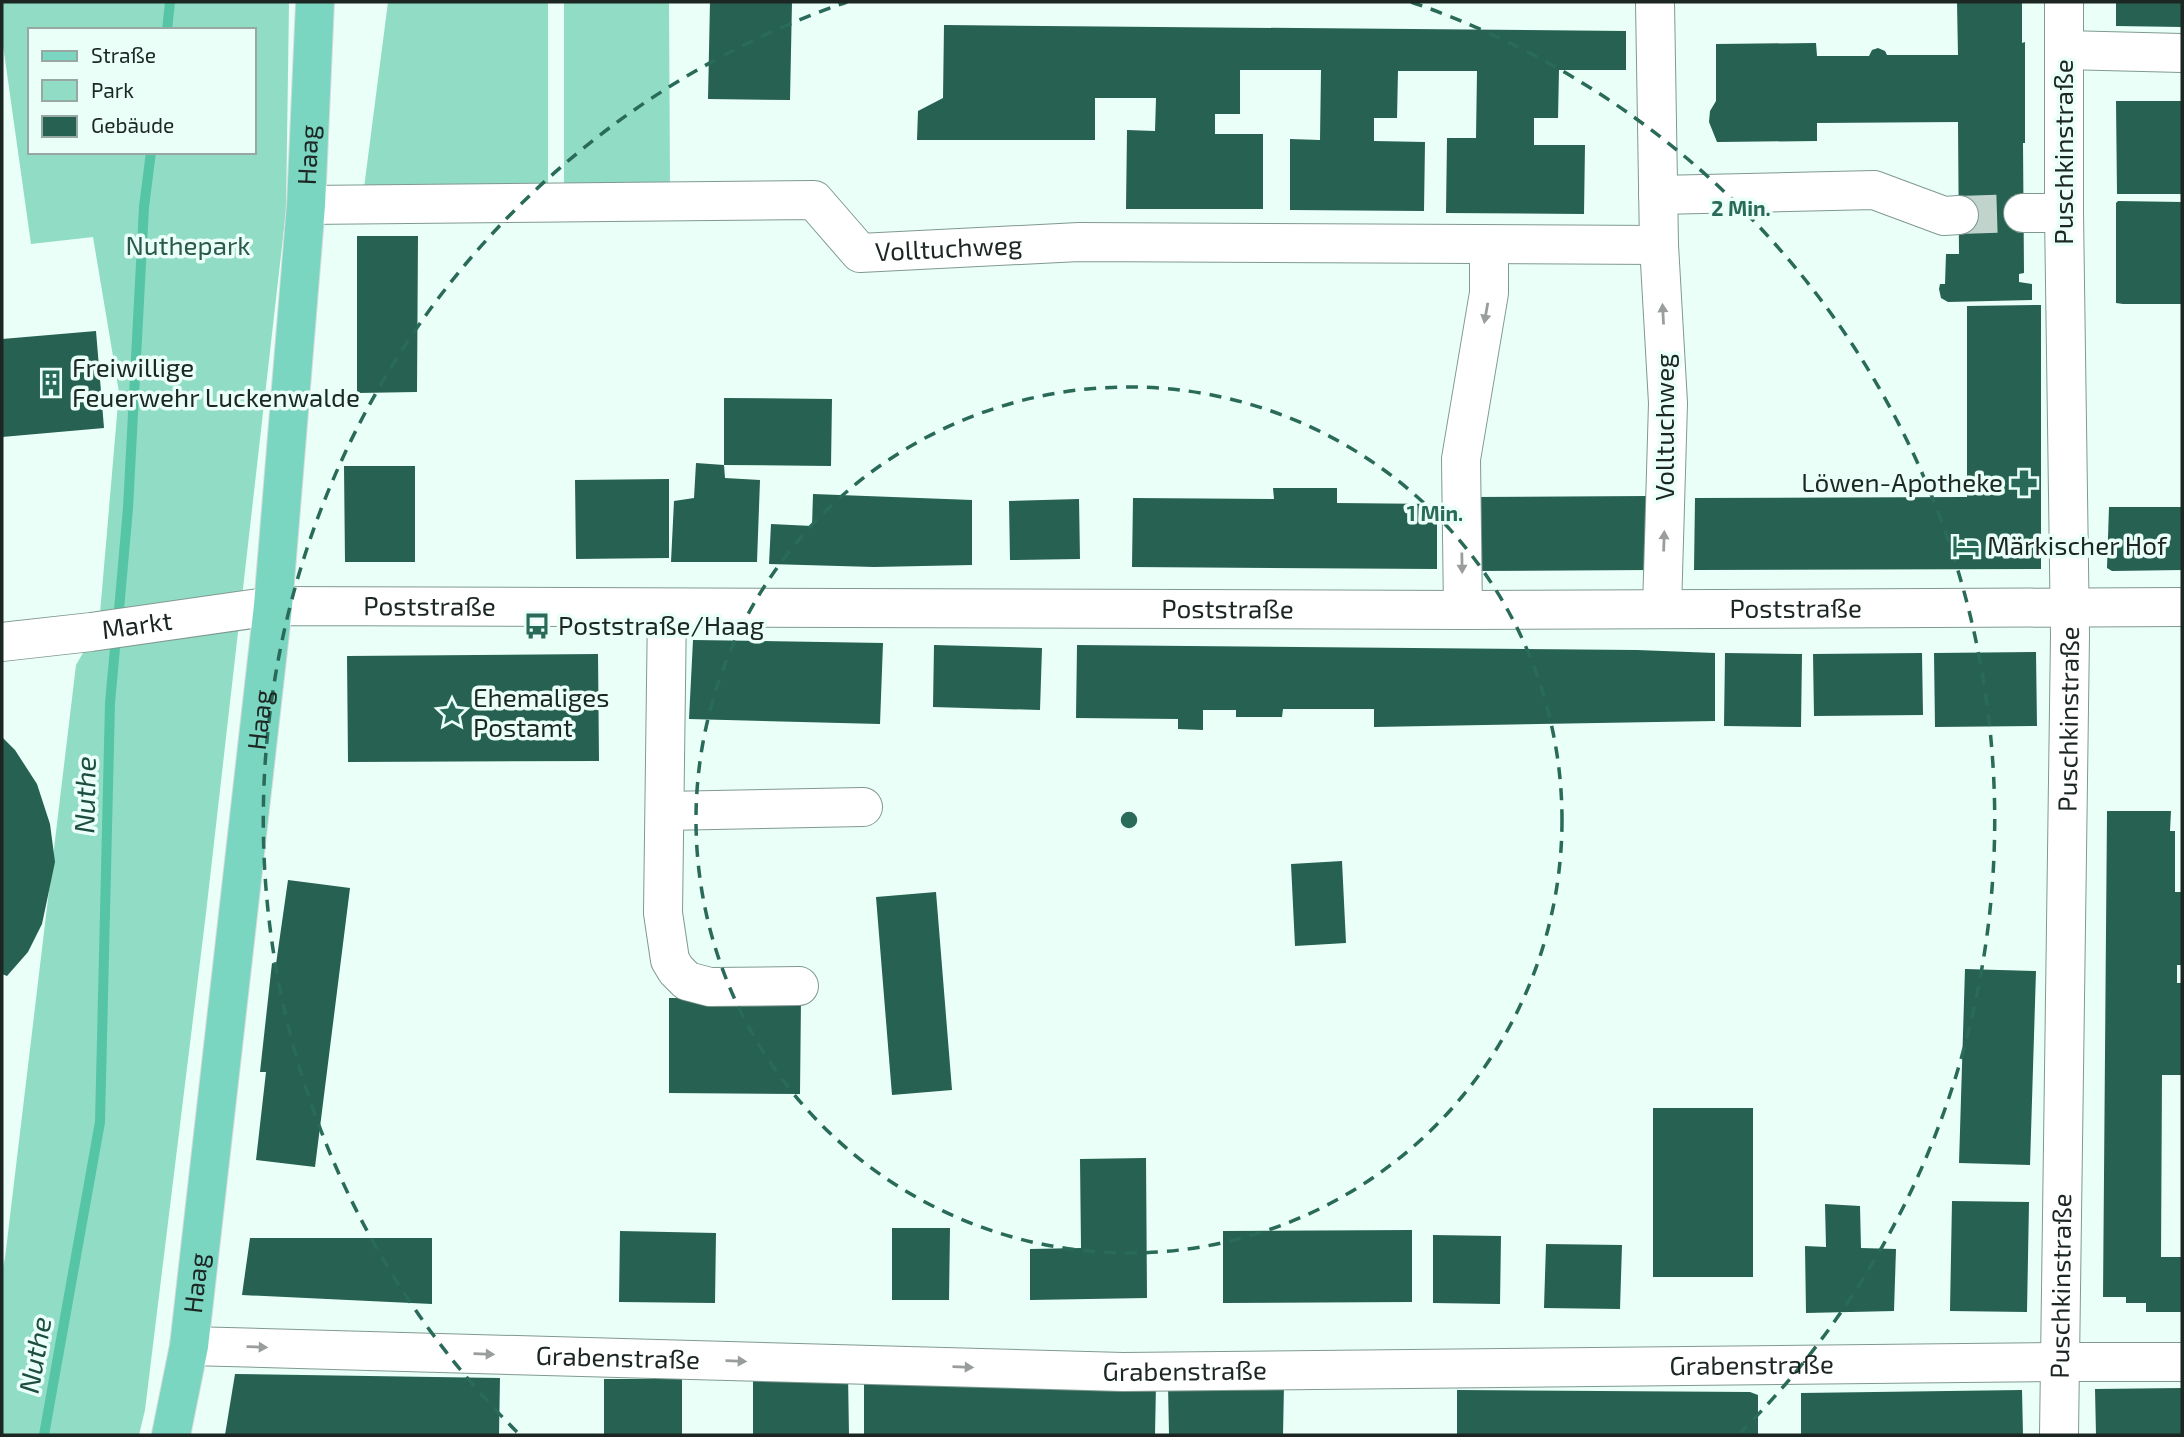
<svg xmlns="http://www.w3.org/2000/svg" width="2184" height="1437" viewBox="0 0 2184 1437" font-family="'Exo 2',sans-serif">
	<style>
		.green { fill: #91dcc5; fill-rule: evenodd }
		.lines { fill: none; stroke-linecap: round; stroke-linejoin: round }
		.stream { stroke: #56c5a6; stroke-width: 10 }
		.building { fill: #276151 }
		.minor-tunnel { stroke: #c0d4cd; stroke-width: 38; stroke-dasharray: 38 19; stroke-linecap: butt }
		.minor-casing { stroke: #809990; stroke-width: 40 }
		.major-casing { stroke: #dbdcdc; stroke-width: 40 }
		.minor { stroke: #fff; stroke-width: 38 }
		.major { stroke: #7bd6c1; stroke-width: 38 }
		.oneway { fill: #999d9c }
		.ring { fill: none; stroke: #2a6a59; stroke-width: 3.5; stroke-dasharray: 12 9 }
		.labels { text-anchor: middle; stroke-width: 7; stroke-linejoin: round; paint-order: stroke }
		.street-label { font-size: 26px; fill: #1c2623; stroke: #e9fff7 }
		.park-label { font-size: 26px; fill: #2b594c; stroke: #e9fff7 }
		.poi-label { font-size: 26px; fill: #1c2623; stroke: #e9fff7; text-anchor: start }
		.water-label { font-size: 28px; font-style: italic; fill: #1d4d40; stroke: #e9fff7 }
		.centre { fill: #2a6a59; stroke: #e9fff7; stroke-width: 3.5 }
		.ring-label { font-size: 21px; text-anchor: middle; font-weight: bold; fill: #2a6a59; stroke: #e9fff7; stroke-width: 7; stroke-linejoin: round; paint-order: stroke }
	</style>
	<rect width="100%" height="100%" fill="#e9fff7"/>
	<path class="green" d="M 2,2 L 289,2 L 286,211 L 206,913 L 145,1410 L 139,1435 L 2,1435 L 2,1271 L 5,1258 L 76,665 L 99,625 L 119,392 L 93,237 L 31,244 L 2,38 ZM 30,30 L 254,30 L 254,152 L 30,152 Z
		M 388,2 L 548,2 L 548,187 L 364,188 Z
		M 564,2 L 669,2 L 670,186 L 564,186 Z"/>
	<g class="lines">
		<path class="stream" d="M 167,30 L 170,2
			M 118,621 L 128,508 L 144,207 L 151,152
			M 44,1435 L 100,1122 L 110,703 L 116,637"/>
	</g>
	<path class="building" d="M 710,2 L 792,2 L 790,100 L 708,99 Z
		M 1957,2 L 2022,2 L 2022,43 L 2025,42 L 2025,143 L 2023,143 L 2024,273 L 2019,274 L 2019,282 L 2032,284 L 2032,300 L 1948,302 L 1941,298 L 1939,289 L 1940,284 L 1945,284 L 1946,254 L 1959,254 L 1958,122 L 1817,123 L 1817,141 L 1717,142 L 1709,122 L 1710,111 L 1716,101 L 1716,44 L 1816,43 L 1817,56 L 1869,56 L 1872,50 L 1878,48 L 1885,51 L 1887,55 L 1958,55 Z
		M 2116,2 L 2182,2 L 2182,27 L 2116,26 Z
		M 944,25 L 1626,31 L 1626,70 L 1559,70 L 1558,118 L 1534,118 L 1534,145 L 1585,145 L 1584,214 L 1446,213 L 1447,138 L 1476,138 L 1477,71 L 1398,71 L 1397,118 L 1374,118 L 1374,141 L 1425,142 L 1424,211 L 1290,210 L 1290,139 L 1320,140 L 1321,70 L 1240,70 L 1240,114 L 1215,114 L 1215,134 L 1263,134 L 1263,209 L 1126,209 L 1127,130 L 1155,131 L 1156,98 L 1095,98 L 1095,140 L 917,140 L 918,111 L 943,98 Z
		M 2116,101 L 2182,101 L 2182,194 L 2117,194 Z
		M 2118,201 L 2182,202 L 2182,304 L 2123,304 L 2116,303 L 2116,203 Z
		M 357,236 L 418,236 L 417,392 L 357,393 Z
		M 2041,305 L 2041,569 L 1694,570 L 1695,498 L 1967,497 L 1967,306 Z
		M 96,331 L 104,428 L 2,437 L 2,339 Z
		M 724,398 L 832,399 L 831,466 L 724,465 Z
		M 696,463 L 724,465 L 725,478 L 760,480 L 757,562 L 671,562 L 674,501 L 694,498 Z
		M 344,466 L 415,466 L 415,562 L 345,562 Z
		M 669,479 L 669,558 L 576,559 L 575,480 Z
		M 1273,488 L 1337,488 L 1337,503 L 1437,504 L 1437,569 L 1132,567 L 1133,498 L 1274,499 Z
		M 813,494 L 972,500 L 972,565 L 874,567 L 769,564 L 771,524 L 812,526 Z
		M 1649,496 L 1649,570 L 1476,571 L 1476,497 Z
		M 1079,499 L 1080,559 L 1010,560 L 1009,501 Z
		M 2109,507 L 2182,507 L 2182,570 L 2112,571 L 2107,568 Z
		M 693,640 L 883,643 L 880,724 L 689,719 Z
		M 934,645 L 1042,648 L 1040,710 L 933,707 Z
		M 1077,645 L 1637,650 L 1715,653 L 1715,721 L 1374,727 L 1374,709 L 1283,709 L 1282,717 L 1236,717 L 1236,710 L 1203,710 L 1203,730 L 1178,729 L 1178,719 L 1076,718 Z
		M 2036,652 L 2037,726 L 1935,727 L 1934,653 Z
		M 1725,653 L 1802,654 L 1801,727 L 1724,726 Z
		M 1922,653 L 1923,715 L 1814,716 L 1813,654 Z
		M 598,654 L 599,761 L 348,762 L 347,656 Z
		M 2,737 L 15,750 L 37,784 L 50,824 L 55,862 L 42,924 L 28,952 L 7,976 L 2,974 Z
		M 2107,811 L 2171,811 L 2170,831 L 2175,831 L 2175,892 L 2182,892 L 2182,965 L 2177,965 L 2177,983 L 2182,983 L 2182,1075 L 2162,1075 L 2161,1257 L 2182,1257 L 2182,1312 L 2146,1312 L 2146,1303 L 2126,1303 L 2126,1297 L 2103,1297 Z
		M 1342,861 L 1346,943 L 1295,946 L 1291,864 Z
		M 288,880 L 350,888 L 315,1167 L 256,1160 L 266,1072 L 260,1072 L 272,963 L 276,964 Z
		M 936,892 L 952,1090 L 892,1095 L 876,897 Z
		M 1965,969 L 2036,971 L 2030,1165 L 1959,1163 Z
		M 669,998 L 801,999 L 800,1094 L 669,1093 Z
		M 1653,1108 L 1753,1108 L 1753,1277 L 1653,1277 Z
		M 1146,1158 L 1147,1298 L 1030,1300 L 1030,1249 L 1081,1248 L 1080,1159 Z
		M 1952,1201 L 2029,1202 L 2027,1312 L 1950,1311 Z
		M 1825,1204 L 1860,1206 L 1861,1248 L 1896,1249 L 1894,1311 L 1806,1313 L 1805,1246 L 1826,1247 Z
		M 892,1228 L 950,1228 L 949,1300 L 892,1300 Z
		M 1412,1230 L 1412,1302 L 1223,1303 L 1223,1231 Z
		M 620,1231 L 716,1233 L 715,1303 L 619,1302 Z
		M 1433,1235 L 1501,1236 L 1500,1304 L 1433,1303 Z
		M 250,1238 L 432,1238 L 432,1304 L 242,1295 Z
		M 1546,1244 L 1622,1245 L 1620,1309 L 1544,1308 Z
		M 235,1374 L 500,1378 L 499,1435 L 225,1435 Z
		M 848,1375 L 849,1435 L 753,1435 L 753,1376 Z
		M 604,1379 L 682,1379 L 682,1435 L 604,1435 Z
		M 864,1379 L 1156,1384 L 1155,1435 L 864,1435 Z
		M 1168,1384 L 1284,1385 L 1283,1435 L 1169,1435 Z
		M 2182,1388 L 2182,1435 L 2096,1435 L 2095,1389 Z
		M 1457,1390 L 1750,1392 L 1758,1395 L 1758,1435 L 1457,1435 Z
		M 2022,1390 L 2023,1435 L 1801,1435 L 1801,1393 Z"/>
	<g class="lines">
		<path class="minor-tunnel" d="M 1959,215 L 2023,213"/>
		<g class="minor-casing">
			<g id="minor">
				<path d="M 1655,2 L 1659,245 L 1668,403 L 1662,609"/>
				<path d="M 2064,50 L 2182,53"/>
				<path d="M 1658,195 L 1874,190 L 1944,216 L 1959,215"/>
				<path id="s1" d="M 306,205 L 814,200 L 860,253 L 1079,242 L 1659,245"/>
				<path d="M 2023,213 L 2064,213"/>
				<path d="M 667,608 L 663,913 L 670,960 L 676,970 L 687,981 L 710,987 L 799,986"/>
				<path d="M 1463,610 L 1461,459 L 1489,293 L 1489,245"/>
				<path id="s2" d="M 2,642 L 91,632 L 273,606 L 1463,610 L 2182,607"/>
				<path d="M 665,811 L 863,807"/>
				<path id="s3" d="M 189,1346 L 1123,1372 L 2060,1362 L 2182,1362"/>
				<path id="s4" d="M 2059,1435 L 2070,635 L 2064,213 L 2064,2"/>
			</g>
		</g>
		<g class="major-casing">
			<g id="major">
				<path id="s5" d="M 171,1435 L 189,1346 L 273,606 L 306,205 L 315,2"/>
			</g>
		</g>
		<use href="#minor" class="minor"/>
		<use href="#major" class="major"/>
	</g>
	<defs><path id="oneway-solid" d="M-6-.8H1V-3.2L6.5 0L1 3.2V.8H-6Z" transform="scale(1.75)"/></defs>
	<g class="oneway">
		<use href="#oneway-solid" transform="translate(1486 313) rotate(100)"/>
		<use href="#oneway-solid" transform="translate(1663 314) rotate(-93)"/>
		<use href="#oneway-solid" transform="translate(1664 541) rotate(-88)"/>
		<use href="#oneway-solid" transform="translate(1462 563) rotate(89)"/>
		<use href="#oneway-solid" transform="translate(257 1347) rotate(2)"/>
		<use href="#oneway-solid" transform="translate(484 1354) rotate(2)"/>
		<use href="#oneway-solid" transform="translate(736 1361) rotate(2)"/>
		<use href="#oneway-solid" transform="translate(963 1367) rotate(2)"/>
	</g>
	<g class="ring">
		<circle cx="1129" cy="820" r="433"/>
		<path d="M517 1432A865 865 0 0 1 847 2M1411 2A865 865 0 0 1 1741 1432"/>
	</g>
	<defs>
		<g id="building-bare" transform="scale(2.1)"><path d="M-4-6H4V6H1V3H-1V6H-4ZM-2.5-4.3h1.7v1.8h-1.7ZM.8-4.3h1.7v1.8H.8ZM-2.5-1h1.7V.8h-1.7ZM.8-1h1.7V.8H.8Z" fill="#2a6a59" stroke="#e9fff7" stroke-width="2.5" paint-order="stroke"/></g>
		<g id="pharmacy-bare" transform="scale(2.1)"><path d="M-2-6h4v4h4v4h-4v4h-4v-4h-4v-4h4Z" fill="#2a6a59" stroke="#e9fff7" stroke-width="2.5" paint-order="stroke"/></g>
		<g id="hotel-bare" transform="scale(2.1)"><path d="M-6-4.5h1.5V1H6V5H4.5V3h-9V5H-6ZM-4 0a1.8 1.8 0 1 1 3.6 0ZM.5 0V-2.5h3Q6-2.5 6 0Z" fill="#2a6a59" stroke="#e9fff7" stroke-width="2.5" paint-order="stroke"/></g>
		<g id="bus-bare" transform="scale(2.1)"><path d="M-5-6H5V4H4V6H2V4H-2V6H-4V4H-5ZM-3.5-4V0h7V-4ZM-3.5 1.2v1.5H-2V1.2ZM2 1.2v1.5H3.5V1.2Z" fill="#2a6a59" stroke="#e9fff7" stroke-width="2.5" paint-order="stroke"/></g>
		<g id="sight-bare" transform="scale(2.1)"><path d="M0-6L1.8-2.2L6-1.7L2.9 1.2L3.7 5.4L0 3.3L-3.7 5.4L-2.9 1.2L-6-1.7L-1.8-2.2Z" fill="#2a6a59" stroke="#e9fff7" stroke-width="2.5" paint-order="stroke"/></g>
	</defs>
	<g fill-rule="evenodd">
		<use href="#building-bare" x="51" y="383"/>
		<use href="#pharmacy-bare" x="2024" y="483"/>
		<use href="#hotel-bare" x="1966" y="546"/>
		<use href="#bus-bare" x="537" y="626"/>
		<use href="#sight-bare" x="452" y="713"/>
	</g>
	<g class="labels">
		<g class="street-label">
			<text transform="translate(2064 152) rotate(-90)" y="9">Puschkinstraße</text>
			<text dy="9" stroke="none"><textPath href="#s5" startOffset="1288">Haag</textPath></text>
			<text dy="9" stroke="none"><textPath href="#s1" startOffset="667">Volltuchweg</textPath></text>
			<text transform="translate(1665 427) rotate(-90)" y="9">Volltuchweg</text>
			<text dy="9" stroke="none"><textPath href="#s2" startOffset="430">Poststraße</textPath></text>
			<text dy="9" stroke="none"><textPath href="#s2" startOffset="1228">Poststraße</textPath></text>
			<text dy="9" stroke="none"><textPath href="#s2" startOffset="1796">Poststraße</textPath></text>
			<text dy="9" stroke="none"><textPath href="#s2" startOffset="136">Markt</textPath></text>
			<text dy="9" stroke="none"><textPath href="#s4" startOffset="716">Puschkinstraße</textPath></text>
			<text dy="9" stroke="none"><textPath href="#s5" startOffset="721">Haag</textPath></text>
			<text dy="9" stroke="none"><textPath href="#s5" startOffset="154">Haag</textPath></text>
			<text dy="9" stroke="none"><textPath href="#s4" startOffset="149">Puschkinstraße</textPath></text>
			<text dy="9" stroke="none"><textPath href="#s3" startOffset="429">Grabenstraße</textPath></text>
			<text dy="9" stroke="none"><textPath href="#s3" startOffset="1563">Grabenstraße</textPath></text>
			<text dy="9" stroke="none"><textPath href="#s3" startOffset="996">Grabenstraße</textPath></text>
		</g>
		<g class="park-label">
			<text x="188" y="255">Nuthepark</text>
		</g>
		<g class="poi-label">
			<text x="72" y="377">Freiwillige<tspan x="72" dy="30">Feuerwehr Luckenwalde</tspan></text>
			<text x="2003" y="492" text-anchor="end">Löwen-Apotheke</text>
			<text x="1987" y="555">Märkischer Hof</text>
			<text x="558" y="635">Poststraße/Haag</text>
			<text x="473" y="707">Ehemaliges<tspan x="473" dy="30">Postamt</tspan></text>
		</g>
		<g class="water-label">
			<text transform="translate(85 795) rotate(-89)" y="10">Nuthe</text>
			<text transform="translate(35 1355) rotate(-80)" y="10">Nuthe</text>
		</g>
	</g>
	<circle cx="1129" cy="820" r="10" class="centre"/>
	<g class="ring-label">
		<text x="1741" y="216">2 Min.</text>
		<text x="1435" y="521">1 Min.</text>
	</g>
	<rect width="2184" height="1437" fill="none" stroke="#1c2623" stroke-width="7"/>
	<rect x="28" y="28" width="228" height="126" fill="#e9fff7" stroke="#97a8a2" stroke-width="2"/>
	<rect x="42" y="51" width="35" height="10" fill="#7bd6c1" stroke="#97a8a2" stroke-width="2"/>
	<text x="91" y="63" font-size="21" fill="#1c2623">Straße</text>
	<rect x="42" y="80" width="35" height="21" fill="#91dcc5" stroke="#97a8a2" stroke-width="2"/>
	<text x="91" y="98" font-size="21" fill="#1c2623">Park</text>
	<rect x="42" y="116" width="35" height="21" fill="#276151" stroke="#97a8a2" stroke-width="2"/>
	<text x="91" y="133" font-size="21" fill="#1c2623">Gebäude</text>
</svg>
